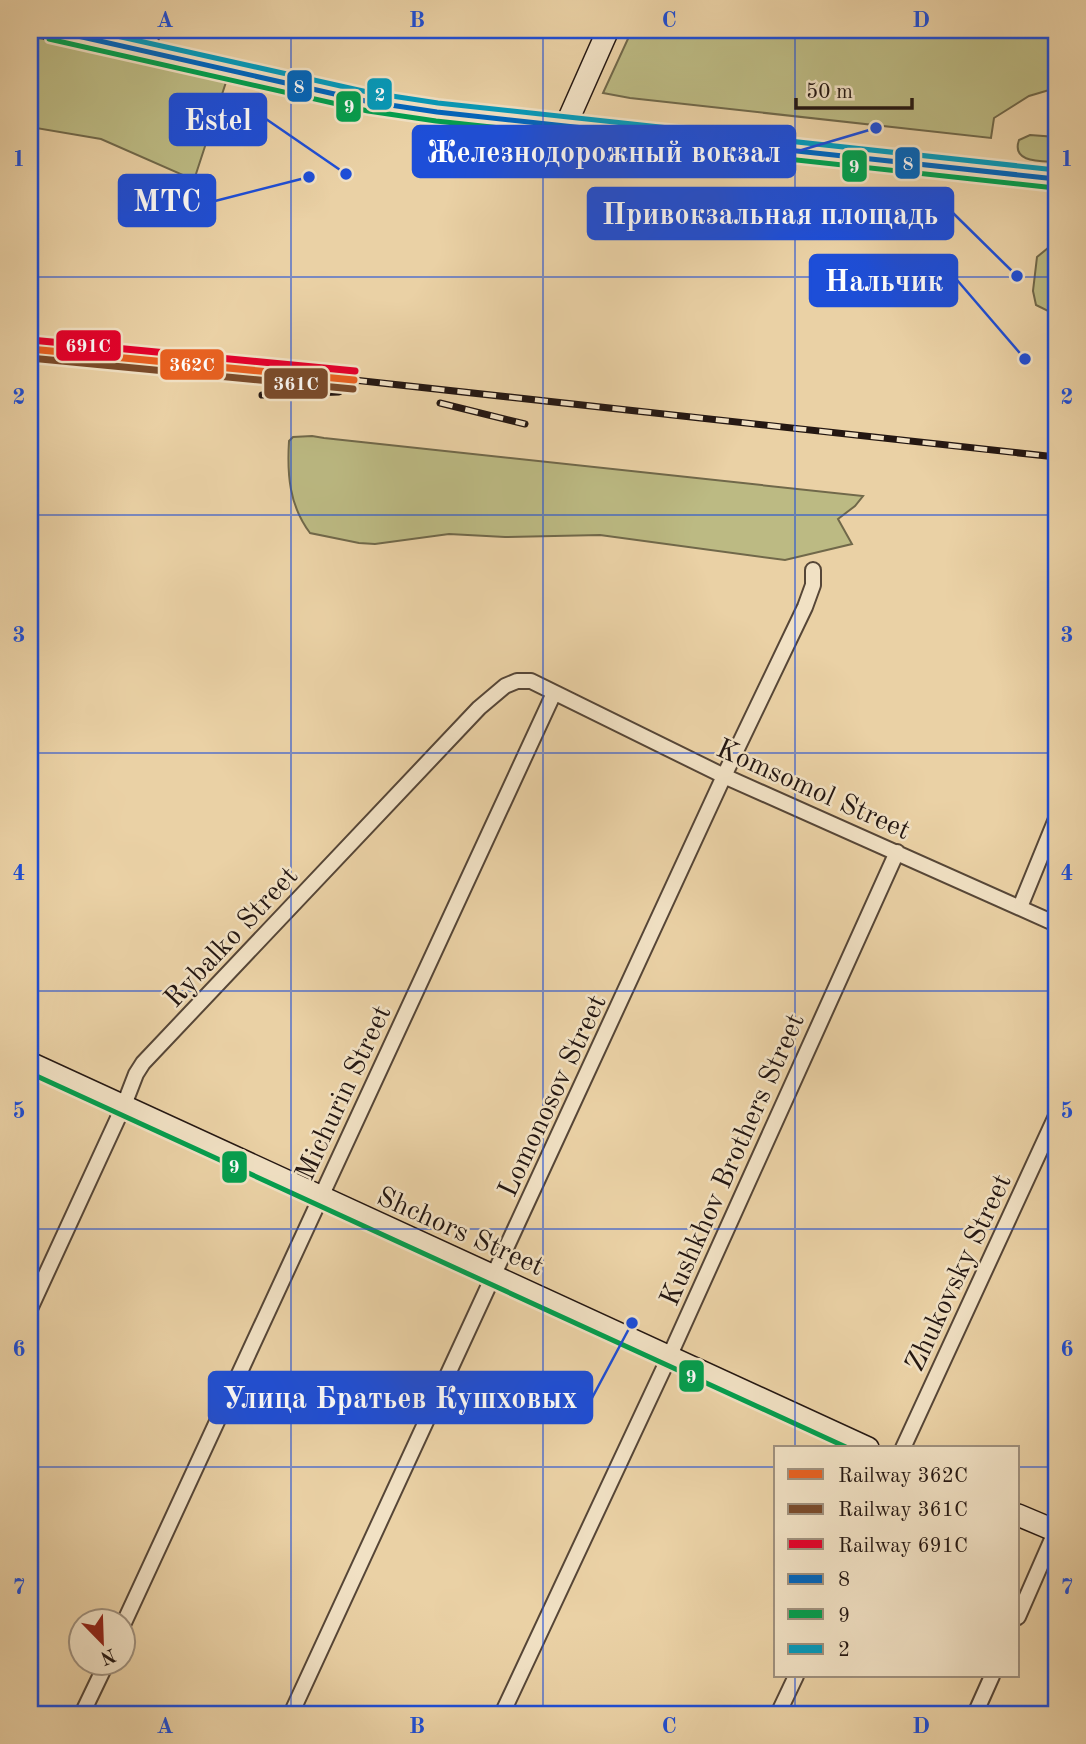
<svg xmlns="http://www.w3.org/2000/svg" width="1086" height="1744" viewBox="0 0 1086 1744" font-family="'Old Standard TT',serif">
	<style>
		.green { fill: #bcba83; stroke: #70684a; stroke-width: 2 }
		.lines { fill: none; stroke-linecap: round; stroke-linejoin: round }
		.street-casing { stroke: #564637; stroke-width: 18 }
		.secondary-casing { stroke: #241712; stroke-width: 24 }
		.street { stroke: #f1e1c4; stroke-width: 14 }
		.secondary { stroke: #f1e1c4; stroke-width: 21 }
		.rail-casing { stroke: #241712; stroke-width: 7 }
		.rail { stroke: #f1e1c4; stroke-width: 4.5; stroke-dasharray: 13; stroke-linecap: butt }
		.bus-1-casing { stroke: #f1e1c4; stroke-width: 10 }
		.bus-2-casing { stroke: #f1e1c4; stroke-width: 10 }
		.bus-3-casing { stroke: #f1e1c4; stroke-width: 10 }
		.bus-1 { stroke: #0065bd; stroke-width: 5 }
		.bus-2 { stroke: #029f4e; stroke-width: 5 }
		.bus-3 { stroke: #049abb; stroke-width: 5 }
		.rail-1-casing { stroke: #f1e1c4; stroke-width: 12 }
		.rail-2-casing { stroke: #f1e1c4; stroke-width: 12 }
		.rail-3-casing { stroke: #f1e1c4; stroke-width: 12 }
		.rail-1 { stroke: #e86121; stroke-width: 7 }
		.rail-2 { stroke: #7a4b2a; stroke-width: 7 }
		.rail-3 { stroke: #e4002b; stroke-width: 7 }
		.grid { fill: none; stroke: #1d4ed8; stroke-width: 2; stroke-opacity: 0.55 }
		.labels { text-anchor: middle; stroke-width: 5; stroke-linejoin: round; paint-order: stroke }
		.street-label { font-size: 28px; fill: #241712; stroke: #f1e1c4 }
		.leader { fill: none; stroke: #1d4ed8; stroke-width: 2.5 }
		.callout-dot { fill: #1d4ed8; stroke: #f1e1c4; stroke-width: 2.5 }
		.callout { fill: #1d4ed8; stroke: #1d4ed8; stroke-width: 2.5 }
		.callout-label { font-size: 30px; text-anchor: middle; font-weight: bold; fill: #fff }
		.line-badge { stroke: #f1e1c4; stroke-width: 2.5 }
		.badge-label { font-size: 19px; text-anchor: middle; font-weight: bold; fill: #fff }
		.neatline { fill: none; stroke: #1d4ed8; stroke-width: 2.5 }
		.grid-label { font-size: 23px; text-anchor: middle; font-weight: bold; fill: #1d4ed8 }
	</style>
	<rect width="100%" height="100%" fill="#ead1a5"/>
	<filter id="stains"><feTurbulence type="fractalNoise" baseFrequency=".00286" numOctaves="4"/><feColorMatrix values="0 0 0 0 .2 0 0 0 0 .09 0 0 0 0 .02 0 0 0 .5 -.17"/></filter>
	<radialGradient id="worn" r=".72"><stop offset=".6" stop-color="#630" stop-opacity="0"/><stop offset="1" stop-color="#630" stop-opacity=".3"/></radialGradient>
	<path class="green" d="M 632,30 L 1056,30 L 1056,88 L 1029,96 L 994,118 L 991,138 L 630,98 L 603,93 Z
		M 30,36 L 227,79 L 194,180 L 101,139 L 30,127 Z
		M 1030,135 L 1056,137 L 1056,162 C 1041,161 1011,163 1019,140 Z
		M 1056,247 L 1056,307 L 1048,311 L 1036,305 L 1033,291 L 1037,257 L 1048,248 Z
		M 312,436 L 324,438 L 863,496 L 855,506 L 838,519 L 852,544 L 785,560 L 600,535 L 505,537 L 449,534 L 375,544 L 359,543 L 310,533 C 289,505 287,474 289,441 L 293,437 Z"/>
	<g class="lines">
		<g class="street-casing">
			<path id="street" d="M 145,51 L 154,30
				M 1020,907 L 1056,819
				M 30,1309 L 124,1105 L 136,1074 L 143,1063 L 479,708 L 505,686 L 517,681 L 531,681 L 724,776 L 1056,924
				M 903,1448 L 1056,1116
				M 1018,1617 L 1056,1530
				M 122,1627 L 554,693
				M 82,1714 L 106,1664
				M 291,1714 L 724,776 L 805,607 L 813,585 L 813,570
				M 502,1714 L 670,1355 L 897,852
				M 778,1714 L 796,1676
				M 975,1714 L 992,1676"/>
		</g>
		<g class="secondary-casing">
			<path id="secondary" d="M 51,30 L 370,102 L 437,112 L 1056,179
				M 565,127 L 608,30
				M 30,1063 L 868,1448
				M 1018,1515 L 1056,1531"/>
		</g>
		<use href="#street" class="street"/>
		<use href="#secondary" class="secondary"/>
		<g class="rail-casing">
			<path id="rail" d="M 354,380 L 1056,457
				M 262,395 L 339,392
				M 440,403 L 525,424"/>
		</g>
		<use href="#rail" class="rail"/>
		<g class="bus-1-casing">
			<path id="bus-1" d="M 51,30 L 370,102 L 437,112 L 1056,179"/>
		</g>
		<g class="bus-2-casing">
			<path id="bus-2" d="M 49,39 L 368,111 L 436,121 L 1055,188
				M 30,1073 L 848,1448"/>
		</g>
		<g class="bus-3-casing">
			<path id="bus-3" d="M 90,30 L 372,93 L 438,103 L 1056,170"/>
		</g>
		<use href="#bus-1" class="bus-1"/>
		<use href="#bus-2" class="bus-2"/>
		<use href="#bus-3" class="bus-3"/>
		<g class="rail-1-casing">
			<path id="rail-1" d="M 30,349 L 354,380"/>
		</g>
		<g class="rail-2-casing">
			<path id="rail-2" d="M 30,358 L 353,389"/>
		</g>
		<g class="rail-3-casing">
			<path id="rail-3" d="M 31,340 L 355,371"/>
		</g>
		<use href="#rail-1" class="rail-1"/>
		<use href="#rail-2" class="rail-2"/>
		<use href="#rail-3" class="rail-3"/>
	</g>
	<path class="grid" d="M 291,30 L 291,1714M 543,30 L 543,1714M 795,30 L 795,1448M 30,277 L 1056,277M 30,515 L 1056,515M 30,753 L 1056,753M 30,991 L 1056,991M 30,1229 L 1056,1229M 30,1467 L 776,1467M 1018,1467 L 1056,1467M 795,1676 L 795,1714"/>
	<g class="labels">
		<g class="street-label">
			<text transform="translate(814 788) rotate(24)" y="10">Komsomol Street</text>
			<text transform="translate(230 936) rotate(-47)" y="10">Rybalko Street</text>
			<text transform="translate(342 1092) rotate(-65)" y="10">Michurin Street</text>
			<text transform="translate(551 1095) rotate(-65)" y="10">Lomonosov Street</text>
			<text transform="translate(731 1159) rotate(-66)" y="10">Kushkhov Brothers Street</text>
			<text transform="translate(461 1230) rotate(24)" y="10">Shchors Street</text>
			<text transform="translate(957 1272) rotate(-65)" y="10">Zhukovsky Street</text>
		</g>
	</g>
	<path class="leader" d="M346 174L266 119M876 128L795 152M309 177L215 201M1017 276L953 213M1025 359L957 280M632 1323L592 1398"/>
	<g class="callout-dot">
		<circle cx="346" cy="174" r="7"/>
		<circle cx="876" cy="128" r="7"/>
		<circle cx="309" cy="177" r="7"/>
		<circle cx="1017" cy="276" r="7"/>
		<circle cx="1025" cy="359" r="7"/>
		<circle cx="632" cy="1323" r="7"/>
	</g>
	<g class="callout">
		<rect x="170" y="94" width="96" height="51" rx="7"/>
		<rect x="413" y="126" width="382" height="51" rx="7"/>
		<rect x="119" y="175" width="96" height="51" rx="7"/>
		<rect x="588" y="188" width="365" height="51" rx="7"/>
		<rect x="810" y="255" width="147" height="51" rx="7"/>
		<rect x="209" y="1372" width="383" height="51" rx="7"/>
	</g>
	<g class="callout-label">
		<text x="218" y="130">Estel</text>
		<text x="604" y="162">Железнодорожный вокзал</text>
		<text x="167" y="211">МТС</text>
		<text x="770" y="224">Привокзальная площадь</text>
		<text x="884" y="291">Нальчик</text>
		<text x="400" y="1408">Улица Братьев Кушховых</text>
	</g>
	<g class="line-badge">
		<rect x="286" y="69" width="27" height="34" rx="7" fill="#0065bd"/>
		<rect x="366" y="77" width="27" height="34" rx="7" fill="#049abb"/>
		<rect x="335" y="90" width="27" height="33" rx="7" fill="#029f4e"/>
		<rect x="894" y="146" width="27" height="34" rx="7" fill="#0065bd"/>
		<rect x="841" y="149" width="27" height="34" rx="7" fill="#029f4e"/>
		<rect x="55" y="329" width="67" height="33" rx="7" fill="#e4002b"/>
		<rect x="159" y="348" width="66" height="33" rx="7" fill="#e86121"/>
		<rect x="263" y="367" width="66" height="33" rx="7" fill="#7a4b2a"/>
		<rect x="221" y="1150" width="27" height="34" rx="7" fill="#029f4e"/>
		<rect x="678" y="1359" width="27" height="34" rx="7" fill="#029f4e"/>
	</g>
	<g class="badge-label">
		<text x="299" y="93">8</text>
		<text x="380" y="101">2</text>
		<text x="349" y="113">9</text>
		<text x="908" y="170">8</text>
		<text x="854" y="173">9</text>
		<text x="88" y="352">691С</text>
		<text x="192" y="371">362С</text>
		<text x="296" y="390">361С</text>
		<text x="234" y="1173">9</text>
		<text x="691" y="1383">9</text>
	</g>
	<rect width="1086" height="1744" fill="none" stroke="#ead1a5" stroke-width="77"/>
	<rect x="774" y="1446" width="245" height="231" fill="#f1e1c4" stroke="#9f907d" stroke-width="2"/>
	<rect x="788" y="1469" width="35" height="10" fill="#e86121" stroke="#9f907d" stroke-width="2"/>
	<text x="838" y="1482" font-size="21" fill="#241712">Railway 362С</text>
	<rect x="788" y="1504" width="35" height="10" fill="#7a4b2a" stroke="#9f907d" stroke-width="2"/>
	<text x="838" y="1516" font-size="21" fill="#241712">Railway 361С</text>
	<rect x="788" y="1539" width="35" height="10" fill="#e4002b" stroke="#9f907d" stroke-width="2"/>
	<text x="838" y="1552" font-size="21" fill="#241712">Railway 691С</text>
	<rect x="788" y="1574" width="35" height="10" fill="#0065bd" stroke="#9f907d" stroke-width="2"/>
	<text x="838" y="1586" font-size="21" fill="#241712">8</text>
	<rect x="788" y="1609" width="35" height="10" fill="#029f4e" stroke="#9f907d" stroke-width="2"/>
	<text x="838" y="1622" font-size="21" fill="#241712">9</text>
	<rect x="788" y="1644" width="35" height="10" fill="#049abb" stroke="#9f907d" stroke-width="2"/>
	<text x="838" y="1656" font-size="21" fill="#241712">2</text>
	<g transform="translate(102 1642) rotate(157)"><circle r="33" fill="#f1e1c4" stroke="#9f907d" stroke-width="2"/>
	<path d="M0-5L12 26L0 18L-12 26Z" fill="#8f2418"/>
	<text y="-10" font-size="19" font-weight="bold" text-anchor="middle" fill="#241712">N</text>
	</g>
	<path d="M796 98v10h116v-10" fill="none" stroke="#241712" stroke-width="3.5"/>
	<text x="806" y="98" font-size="21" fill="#241712" stroke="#f1e1c4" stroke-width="5" paint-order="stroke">50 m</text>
	<rect x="38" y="38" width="1010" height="1668" class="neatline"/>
	<g class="grid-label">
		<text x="165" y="27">A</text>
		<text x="417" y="27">B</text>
		<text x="669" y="27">C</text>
		<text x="921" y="27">D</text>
		<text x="19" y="166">1</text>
		<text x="1067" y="166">1</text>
		<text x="19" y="404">2</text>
		<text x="1067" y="404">2</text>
		<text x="19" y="642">3</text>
		<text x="1067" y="642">3</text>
		<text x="19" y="880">4</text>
		<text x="1067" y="880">4</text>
		<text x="19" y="1118">5</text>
		<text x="1067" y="1118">5</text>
		<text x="19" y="1356">6</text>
		<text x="1067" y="1356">6</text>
		<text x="19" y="1594">7</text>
		<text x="1067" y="1594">7</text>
		<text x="165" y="1733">A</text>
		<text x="417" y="1733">B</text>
		<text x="669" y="1733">C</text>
		<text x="921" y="1733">D</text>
	</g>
	<rect width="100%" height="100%" filter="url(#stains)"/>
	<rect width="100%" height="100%" fill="url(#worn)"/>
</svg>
